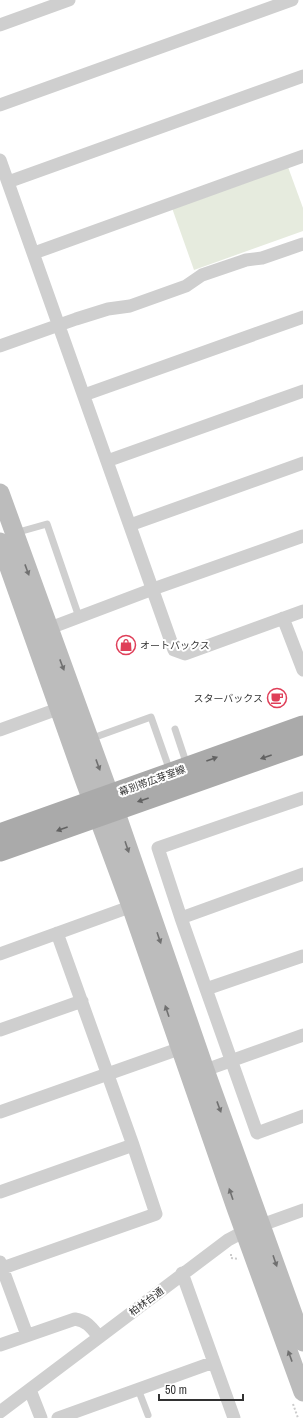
<svg xmlns="http://www.w3.org/2000/svg" width="303" height="1418" viewBox="0 0 303 1418" font-family="'Archivo Narrow','Noto Sans JP',sans-serif">
	<style>
		.green { fill: #e6ebde }
		.lines { fill: none; stroke-linecap: round; stroke-linejoin: round }
		.path { stroke: #ccc; stroke-width: 2; stroke-dasharray: 2 2; stroke-linecap: butt }
		.lane { stroke: #cfcfcf; stroke-width: 7 }
		.street { stroke: #cfcfcf; stroke-width: 13 }
		.secondary { stroke: #bcbcbc; stroke-width: 19 }
		.primary { stroke: #aaa; stroke-width: 21 }
		.oneway { fill: #707070 }
		.oneway2 { fill: #626262 }
		.labels { text-anchor: middle; stroke-width: 4; stroke-linejoin: round; paint-order: stroke }
		.poi-label { font-size: 10px; fill: #323232; stroke: #fff; text-anchor: start }
		.street-label { font-size: 10px; fill: #323232; stroke: #fff }
	</style>
	<rect width="100%" height="100%" fill="#fff"/>
	<path class="green" d="M 288,167 L 303,208 L 303,231 L 194,270 L 172,208 Z"/>
	<g class="lines">
		<path class="path" d="M 231,1254 L 231,1258 L 239,1259
			M 293,1404 L 298,1418"/>
		<path class="lane" d="M 15,533 L 47,524 L 79,617
			M 175,729 L 187,765
			M 90,739 L 151,717 L 170,771
			M 138,1389 L 148,1415"/>
		<path class="street" d="M 0,25 L 69,0
			M 0,105 L 292,0
			M 0,160 L 174,650 L 185,654 L 303,611
			M 8,182 L 303,76
			M 34,253 L 303,156
			M 0,346 L 76,319 L 108,309 L 130,306 L 186,286 L 202,275 L 246,260 L 262,258 L 303,244
			M 84,395 L 303,317
			M 107,461 L 303,391
			M 130,525 L 303,463
			M 283,618 L 303,670
			M 42,631 L 153,589 L 303,536
			M 0,730 L 66,706
			M 181,918 L 158,848 L 303,798
			M 0,954 L 138,904
			M 303,956 L 206,989 L 257,1133 L 303,1116
			M 206,989 L 181,918 L 303,874
			M 0,1030 L 82,1001
			M 197,1073 L 303,1035
			M 0,1112 L 187,1046
			M 0,1192 L 133,1145
			M 0,1262 L 27,1335
			M 0,1269 L 156,1214 L 133,1145 L 57,933
			M 182,1273 L 234,1418
			M 0,1345 L 75,1319 C 87,1321 91,1327 99,1337
			M 30,1390 L 41,1418
			M 0,1412 L 228,1240 L 245,1231 L 303,1210
			M 58,1418 L 214,1362"/>
		<path class="secondary" d="M 0,493 L 115,810 L 205,1070 L 303,1342
			M 0,542 L 83,776 L 131,906 L 236,1208 L 303,1392"/>
		<path class="primary" d="M 0,834 L 303,726
			M 0,851 L 303,744"/>
	</g>
	<defs><path id="oneway-solid" d="M-6-.8H1V-3.2L6.5 0L1 3.2V.8H-6Z"/></defs>
	<g class="oneway">
		<use href="#oneway-solid" transform="translate(27 570) rotate(70)"/>
		<use href="#oneway-solid" transform="translate(62 665) rotate(69)"/>
		<use href="#oneway-solid" transform="translate(98 765) rotate(70)"/>
		<use href="#oneway-solid" transform="translate(127 847) rotate(71)"/>
		<use href="#oneway-solid" transform="translate(159 938) rotate(71)"/>
		<use href="#oneway-solid" transform="translate(167 1011) rotate(-109)"/>
		<use href="#oneway-solid" transform="translate(219 1107) rotate(70)"/>
		<use href="#oneway-solid" transform="translate(231 1194) rotate(-109)"/>
		<use href="#oneway-solid" transform="translate(275 1261) rotate(71)"/>
		<use href="#oneway-solid" transform="translate(290 1356) rotate(-110)"/>
	</g>
	<g class="oneway2">
		<use href="#oneway-solid" transform="translate(266 757) rotate(161)"/>
		<use href="#oneway-solid" transform="translate(212 759) rotate(-20)"/>
		<use href="#oneway-solid" transform="translate(143 800) rotate(161)"/>
		<use href="#oneway-solid" transform="translate(62 829) rotate(160)"/>
	</g>
	<defs>
		<g id="shop-ring" transform="scale(1)"><circle r="9.5" fill="#fff" stroke="#df3e58" stroke-width="1.5"/><path d="M-5-2.5h2.3a2.7 3.5 0 0 1 5.4 0H5L5.5 6h-11ZM-1.5-2.5h3a1.5 2.3 0 0 0-3 0Z" fill="#df3e58"/></g>
		<g id="cafe-ring" transform="scale(1)"><circle r="9.5" fill="#fff" stroke="#df3e58" stroke-width="1.5"/><path d="M-5.5-4.5H6V0H3Q3 3.5 0 3.5H-2.5Q-5.5 3.5-5.5 0ZM3-3.2v2h1.7v-2ZM-6 4.5H4V6H-6Z" fill="#df3e58"/></g>
	</defs>
	<g fill-rule="evenodd">
		<use href="#shop-ring" x="126" y="645"/>
		<use href="#cafe-ring" x="277" y="698"/>
	</g>
	<g class="labels">
		<g class="poi-label">
			<text x="140" y="649">オートバックス</text>
			<text x="263" y="702" text-anchor="end">スターバックス</text>
		</g>
		<g class="street-label">
			<text transform="translate(152 780) rotate(-20)" y="4">幕別帯広芽室線</text>
			<text transform="translate(146 1301) rotate(-37)" y="4">柏林台通</text>
		</g>
	</g>
	<path d="M159 1394v6h84v-6" fill="none" stroke="#323232" stroke-width="2"/>
	<text x="165" y="1394" font-size="12" fill="#323232" stroke="#ffffff" stroke-width="3" paint-order="stroke">50 m</text>
</svg>
